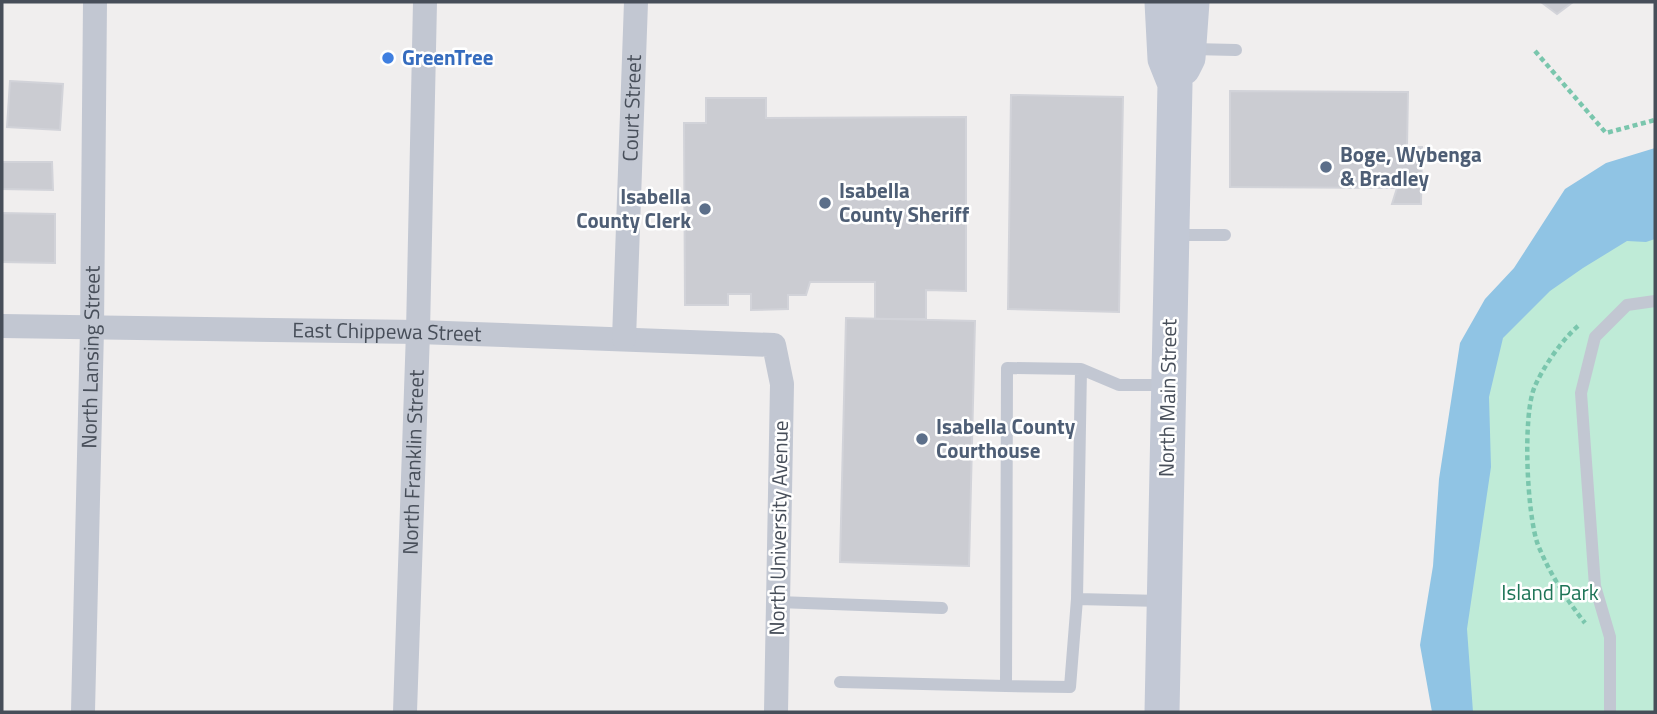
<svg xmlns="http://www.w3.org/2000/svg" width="1657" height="714" viewBox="0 0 1657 714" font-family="'Titillium Web',sans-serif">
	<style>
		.green { fill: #bfebd7 }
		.water { fill: #90c4e4 }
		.building { fill: #cbccd2; stroke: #d2d3d9; stroke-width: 2 }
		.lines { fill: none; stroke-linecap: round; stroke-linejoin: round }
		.path { stroke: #7ac6ad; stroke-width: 4.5; stroke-dasharray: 5 3.5; stroke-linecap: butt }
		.lane { stroke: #c2c7d2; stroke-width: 12 }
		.street { stroke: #c2c7d2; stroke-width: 24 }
		.secondary { stroke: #c2c8d5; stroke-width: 35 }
		.shop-dot { fill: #3f7fe0; stroke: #fff; stroke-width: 2.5 }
		.service-dot { fill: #5c6f8a; stroke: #fff; stroke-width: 2.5 }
		.labels { text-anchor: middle; stroke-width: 5; stroke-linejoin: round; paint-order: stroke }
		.shop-label { font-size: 21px; font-weight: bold; fill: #366cbe; stroke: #fff; text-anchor: start }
		.street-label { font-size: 21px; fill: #474e59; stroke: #fff }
		.service-label { font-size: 21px; font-weight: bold; fill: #4e5e75; stroke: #fff; text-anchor: start }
		.park-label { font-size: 21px; fill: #1e7558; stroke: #fff }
	</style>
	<rect width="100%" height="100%" fill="#f0eeee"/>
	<path class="green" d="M 1655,196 L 1655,712 L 1455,712 L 1482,314 Z"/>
	<path class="water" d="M 1655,148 L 1655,239 L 1646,242 L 1627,241 L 1583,268 L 1550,291 L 1503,338 L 1489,397 L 1491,467 L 1467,629 L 1473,712 L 1432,712 L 1420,645 L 1433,566 L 1439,479 L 1460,343 L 1485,299 L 1514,268 L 1565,189 L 1606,163 Z"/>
	<path class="building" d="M 1541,2 L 1573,2 L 1557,14 Z
		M 10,81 L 63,84 L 60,130 L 7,127 Z
		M 1230,91 L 1408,92 L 1407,147 L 1422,147 L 1421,204 L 1392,204 L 1397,188 L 1230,187 Z
		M 1011,95 L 1123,97 L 1119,312 L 1008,309 Z
		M 706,98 L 766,98 L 766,118 L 966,117 L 966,291 L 926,290 L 926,319 L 875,319 L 875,282 L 810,282 L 806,295 L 788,295 L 788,309 L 751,310 L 751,294 L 728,294 L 728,305 L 685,305 L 684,123 L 706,123 Z
		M 2,162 L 52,162 L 53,190 L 2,189 Z
		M 2,213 L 55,214 L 55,263 L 2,262 Z
		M 846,318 L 975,321 L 969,566 L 840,562 Z"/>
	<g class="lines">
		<path class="path" d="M 1535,51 L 1606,133 L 1655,120
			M 1578,326 C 1561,341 1544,366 1535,386 C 1522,414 1527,516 1538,545 C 1550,574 1566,599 1585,623"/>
		<path class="lane" d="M 1192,49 L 1236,50
			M 1172,235 L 1225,235
			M 1081,369 L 1119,385 L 1168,385
			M 1077,599 L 1081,369 L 1007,368 L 1006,686 L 1070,687 L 1077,599 L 1161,601
			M 778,602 L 942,608
			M 840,682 L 1006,686
			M 1610,712 L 1610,637 L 1595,586 L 1581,393 L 1595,337 L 1627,305 L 1655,301"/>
		<g class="street">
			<path id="s1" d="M 2,326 L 418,332 L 774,345 L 782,384 L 776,712"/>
			<path id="s2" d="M 624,339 L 636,2"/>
			<path id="s3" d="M 83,712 L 92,329 L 95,2"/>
			<path id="s4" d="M 405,712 L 418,332 L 425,2"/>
		</g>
		<path class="secondary" d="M 1162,2 L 1165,59 L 1175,84 L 1162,712
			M 1183,68 L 1188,58 L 1192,2"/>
	</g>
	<circle class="shop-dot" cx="388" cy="58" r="7"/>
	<g class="service-dot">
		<circle cx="1326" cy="167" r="7"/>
		<circle cx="825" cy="203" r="7"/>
		<circle cx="705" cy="209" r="7"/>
		<circle cx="922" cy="439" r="7"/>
	</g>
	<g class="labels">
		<g class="shop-label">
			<text x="402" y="65">GreenTree</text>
		</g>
		<g class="street-label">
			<text dy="7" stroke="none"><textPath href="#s2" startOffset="231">Court Street</textPath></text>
			<text dy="7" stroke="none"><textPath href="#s1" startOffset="385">East Chippewa Street</textPath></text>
			<text dy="7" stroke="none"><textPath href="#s3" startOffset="355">North Lansing Street</textPath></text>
			<text transform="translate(1168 398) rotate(-89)" y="7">North Main Street</text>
			<text dy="7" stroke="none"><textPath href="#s4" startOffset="250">North Franklin Street</textPath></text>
			<text transform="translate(779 528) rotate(-89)" y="7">North University Avenue</text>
		</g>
		<g class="service-label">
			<text x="1340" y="162">Boge, Wybenga<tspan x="1340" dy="24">&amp; Bradley</tspan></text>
			<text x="839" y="198">Isabella<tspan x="839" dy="24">County Sheriff</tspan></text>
			<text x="691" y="204" text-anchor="end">Isabella<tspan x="691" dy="24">County Clerk</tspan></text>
			<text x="936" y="434">Isabella County<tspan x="936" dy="24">Courthouse</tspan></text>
		</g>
		<g class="park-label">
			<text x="1550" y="600">Island Park</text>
		</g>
	</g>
	<rect width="1657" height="714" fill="none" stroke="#474e59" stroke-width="7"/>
</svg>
